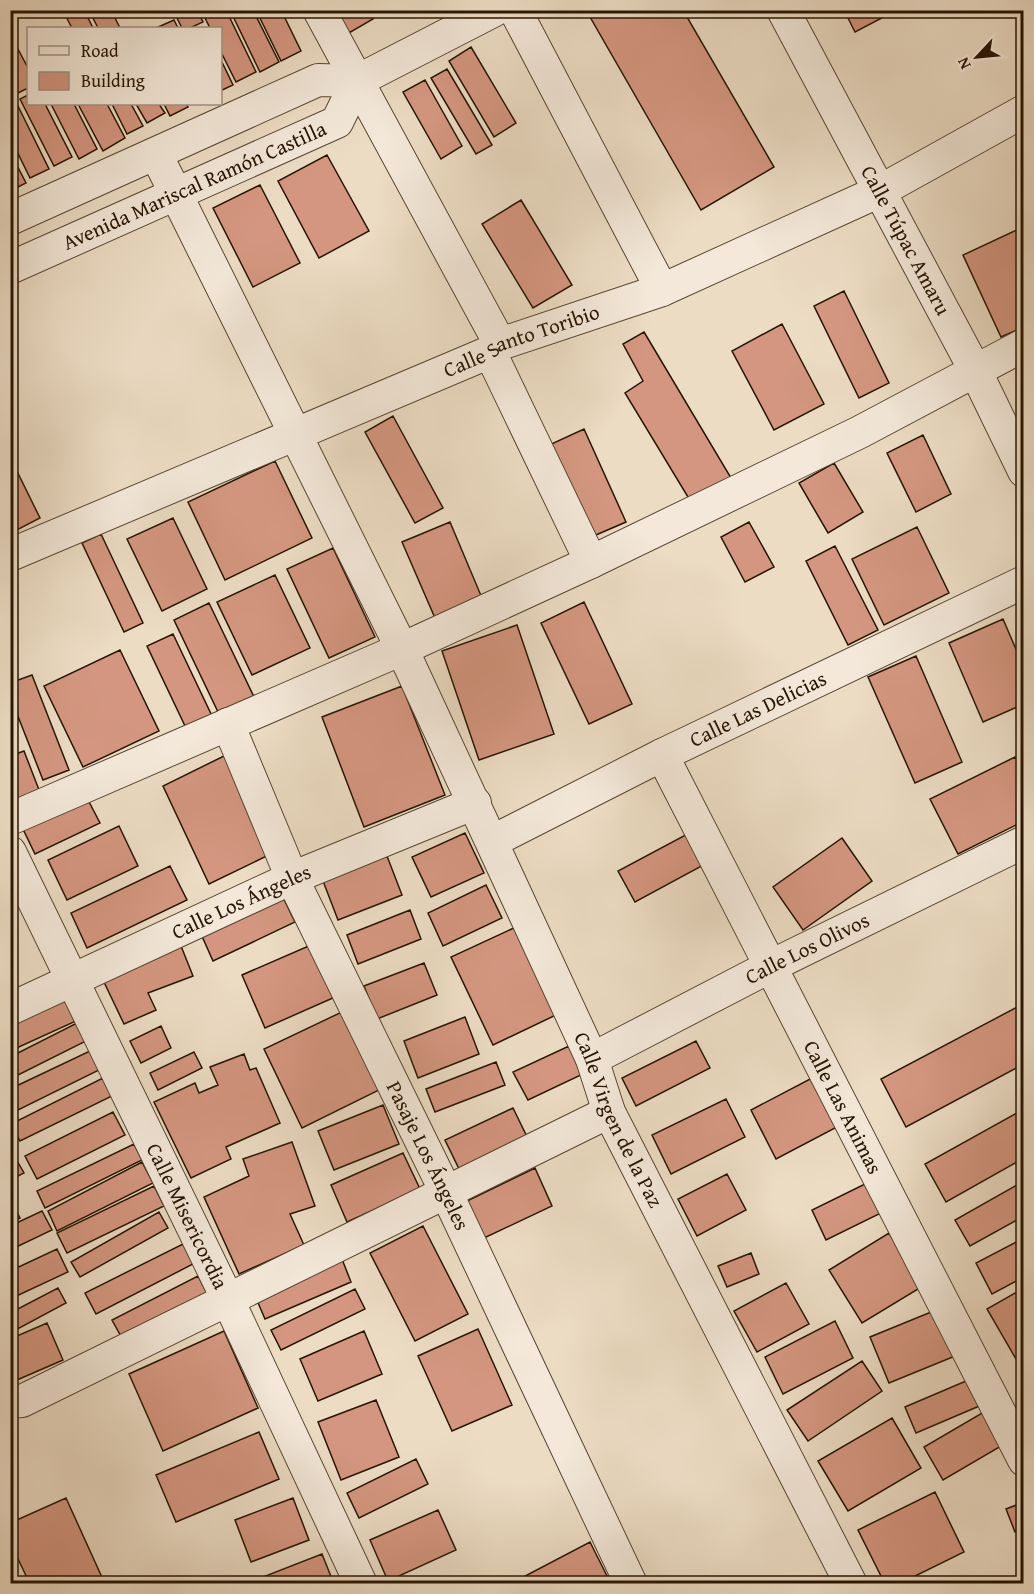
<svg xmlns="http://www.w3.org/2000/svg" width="1034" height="1594" viewBox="0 0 1034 1594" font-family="'Gentium Book Plus',serif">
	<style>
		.building { fill: #d49680; stroke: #271502; stroke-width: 1.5 }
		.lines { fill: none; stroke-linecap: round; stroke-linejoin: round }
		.street-casing { stroke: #584732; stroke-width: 34 }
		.street { stroke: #f3e8d9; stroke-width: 32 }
		.labels { text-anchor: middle; stroke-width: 5; stroke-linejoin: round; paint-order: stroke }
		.street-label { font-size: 21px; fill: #271502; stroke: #f3e8d9 }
	</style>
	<rect width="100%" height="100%" fill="#ecdcc4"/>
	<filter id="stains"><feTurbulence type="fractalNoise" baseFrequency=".00333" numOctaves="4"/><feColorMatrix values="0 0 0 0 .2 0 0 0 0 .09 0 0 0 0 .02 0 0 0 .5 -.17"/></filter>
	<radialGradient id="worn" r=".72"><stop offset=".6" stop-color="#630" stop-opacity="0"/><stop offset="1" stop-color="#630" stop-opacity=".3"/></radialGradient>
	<path class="building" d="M 84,10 L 93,28 L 72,28 L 63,11 Z
		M 89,10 L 111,10 L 120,28 L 98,28 Z
		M 173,10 L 197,10 L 203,22 L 190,28 L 182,28 Z
		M 201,10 L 226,10 L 256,72 L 236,82 L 220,50 L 220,28 L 210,28 Z
		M 230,10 L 253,10 L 279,62 L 260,72 Z
		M 256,10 L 281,10 L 301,51 L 281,61 Z
		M 326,10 L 368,10 L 373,19 L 342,37 Z
		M 586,10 L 683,10 L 774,167 L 701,210 Z
		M 844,10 L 897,10 L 855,32 Z
		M 174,20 L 178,28 L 156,28 Z
		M 10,34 L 28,68 L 28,88 L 18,93 L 10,80 Z
		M 471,47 L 516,123 L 494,137 L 449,61 Z
		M 220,58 L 233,85 L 220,91 Z
		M 447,69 L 492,145 L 476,154 L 431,78 Z
		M 425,80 L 462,146 L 441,159 L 403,92 Z
		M 28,95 L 28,104 L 45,104 L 72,157 L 54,166 L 20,99 Z
		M 16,102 L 49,169 L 30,178 L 10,137 L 10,104 Z
		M 51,104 L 74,104 L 97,149 L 79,159 Z
		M 78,104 L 107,104 L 125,138 L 103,151 Z
		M 112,104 L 131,104 L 143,126 L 127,134 Z
		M 136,104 L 159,104 L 165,113 L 147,123 Z
		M 164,104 L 186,104 L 188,107 L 170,116 Z
		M 10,152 L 26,183 L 10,191 Z
		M 327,155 L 369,231 L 319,258 L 278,181 Z
		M 260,185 L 300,263 L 253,287 L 213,208 Z
		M 521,200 L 572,285 L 533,308 L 482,224 Z
		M 1021,228 L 1024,234 L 1024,327 L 1001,337 L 963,255 Z
		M 844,291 L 889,383 L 859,398 L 814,306 Z
		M 782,324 L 824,404 L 774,430 L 732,351 Z
		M 644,332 L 734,483 L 694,507 L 625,393 L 643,381 L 623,344 Z
		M 393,416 L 443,508 L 415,523 L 365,432 Z
		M 584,429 L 626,522 L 589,538 L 547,446 Z
		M 923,435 L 951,494 L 916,512 L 887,453 Z
		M 10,457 L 40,518 L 11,533 L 10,531 Z
		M 275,461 L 312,538 L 225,580 L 188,502 Z
		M 834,463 L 863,512 L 828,533 L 799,483 Z
		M 173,518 L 207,589 L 162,611 L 127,539 Z
		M 450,522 L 482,598 L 435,618 L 402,542 Z
		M 749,522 L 774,567 L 745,582 L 721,537 Z
		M 917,527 L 949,593 L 884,625 L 852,559 Z
		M 101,534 L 143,623 L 124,632 L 82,543 Z
		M 835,546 L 878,630 L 848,645 L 806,561 Z
		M 333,548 L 375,637 L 329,658 L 287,569 Z
		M 275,575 L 310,648 L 252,675 L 217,602 Z
		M 584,602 L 632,704 L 589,724 L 541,623 Z
		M 209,603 L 254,697 L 219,714 L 174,620 Z
		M 1003,619 L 1024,668 L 1024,704 L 983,722 L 949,643 Z
		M 517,625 L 554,734 L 479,760 L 442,651 Z
		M 173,634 L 212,716 L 186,728 L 147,646 Z
		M 120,650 L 159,731 L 83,767 L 44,686 Z
		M 916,656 L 962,762 L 915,783 L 868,677 Z
		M 32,675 L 69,770 L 43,780 L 10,696 L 10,683 Z
		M 402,686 L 445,795 L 364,827 L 322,717 Z
		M 24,751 L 41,795 L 10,807 L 10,756 Z
		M 226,755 L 273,853 L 209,884 L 163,786 Z
		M 1015,757 L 1024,773 L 1024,821 L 958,854 L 930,799 Z
		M 86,796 L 100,823 L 35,854 L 22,827 Z
		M 119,826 L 138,866 L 67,900 L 48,860 Z
		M 693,831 L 709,862 L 635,902 L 618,871 Z
		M 465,833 L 484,873 L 431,897 L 412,857 Z
		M 842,838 L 872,881 L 803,930 L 773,887 Z
		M 387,856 L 402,895 L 338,920 L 323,881 Z
		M 170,866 L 187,900 L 87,948 L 71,913 Z
		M 486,885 L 502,918 L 443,946 L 428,913 Z
		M 278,887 L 295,922 L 213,961 L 197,925 Z
		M 410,910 L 421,939 L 358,964 L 347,935 Z
		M 516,927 L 558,1014 L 493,1045 L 451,957 Z
		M 311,945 L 335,997 L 265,1028 L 242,975 Z
		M 181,946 L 193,976 L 148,993 L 156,1010 L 124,1024 L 102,978 Z
		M 424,963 L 437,995 L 377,1019 L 364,986 Z
		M 65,997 L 76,1021 L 10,1051 L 10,1022 Z
		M 1023,1004 L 1024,1064 L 906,1127 L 881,1079 Z
		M 344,1011 L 381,1089 L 302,1128 L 264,1049 Z
		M 465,1017 L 479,1054 L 418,1078 L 404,1041 Z
		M 77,1023 L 86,1041 L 10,1079 L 10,1057 Z
		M 161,1026 L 171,1048 L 141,1063 L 130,1041 Z
		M 696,1041 L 710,1068 L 636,1106 L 622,1078 Z
		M 569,1046 L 583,1074 L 528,1100 L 513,1072 Z
		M 90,1051 L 99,1070 L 18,1110 L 10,1089 Z
		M 194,1052 L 202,1068 L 158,1090 L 150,1073 Z
		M 244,1054 L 250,1070 L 256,1068 L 280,1123 L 226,1147 L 231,1159 L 191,1178 L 154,1102 L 195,1083 L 199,1093 L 218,1085 L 210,1067 Z
		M 496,1062 L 505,1085 L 435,1112 L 426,1089 Z
		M 103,1078 L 112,1096 L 20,1141 L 11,1124 Z
		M 812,1078 L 837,1127 L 776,1159 L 751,1110 Z
		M 726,1099 L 745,1137 L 671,1174 L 652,1135 Z
		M 383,1105 L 399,1144 L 334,1170 L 318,1131 Z
		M 513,1108 L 530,1143 L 462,1175 L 445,1140 Z
		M 1024,1109 L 1024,1158 L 946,1202 L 925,1164 Z
		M 113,1112 L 125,1135 L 37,1179 L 25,1156 Z
		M 292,1142 L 315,1206 L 290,1214 L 304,1245 L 239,1274 L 204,1197 L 249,1176 L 243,1159 Z
		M 134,1144 L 142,1160 L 45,1208 L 37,1191 Z
		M 403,1153 L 420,1189 L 347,1222 L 331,1185 Z
		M 16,1159 L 24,1173 L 10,1180 L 10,1162 Z
		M 142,1162 L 153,1183 L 57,1231 L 48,1211 Z
		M 535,1168 L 552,1206 L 484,1238 L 467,1201 Z
		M 727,1174 L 746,1210 L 697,1236 L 678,1199 Z
		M 1024,1181 L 1024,1216 L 970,1246 L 955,1220 Z
		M 867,1183 L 881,1213 L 826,1240 L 812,1210 Z
		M 154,1186 L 164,1206 L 67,1253 L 57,1233 Z
		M 12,1202 L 20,1218 L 10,1222 L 10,1203 Z
		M 42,1211 L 52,1230 L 10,1250 L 10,1226 Z
		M 159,1212 L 168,1228 L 80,1277 L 71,1262 Z
		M 423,1226 L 468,1314 L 415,1341 L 370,1253 Z
		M 889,1233 L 923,1286 L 862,1323 L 829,1270 Z
		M 1024,1238 L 1024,1277 L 992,1294 L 976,1263 Z
		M 183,1244 L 193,1264 L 96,1314 L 85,1293 Z
		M 57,1249 L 68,1272 L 10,1299 L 10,1271 Z
		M 751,1253 L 759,1274 L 727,1287 L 718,1266 Z
		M 340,1254 L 351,1282 L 265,1319 L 253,1291 Z
		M 198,1276 L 209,1297 L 123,1340 L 112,1320 Z
		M 786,1283 L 809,1324 L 757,1352 L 734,1311 Z
		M 58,1288 L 66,1303 L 10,1333 L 10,1313 Z
		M 1024,1288 L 1024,1373 L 987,1309 Z
		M 355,1289 L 365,1309 L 281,1350 L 271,1330 Z
		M 936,1310 L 955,1356 L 889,1383 L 870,1337 Z
		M 835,1321 L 853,1358 L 783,1394 L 765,1357 Z
		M 47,1323 L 63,1360 L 10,1383 L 10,1339 Z
		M 478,1329 L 512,1405 L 452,1431 L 418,1356 Z
		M 224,1331 L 258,1408 L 163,1451 L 129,1374 Z
		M 364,1331 L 382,1374 L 318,1401 L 300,1359 Z
		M 862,1361 L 882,1391 L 808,1441 L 787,1410 Z
		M 973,1378 L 984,1404 L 916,1433 L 905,1407 Z
		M 376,1400 L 399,1457 L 341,1480 L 318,1422 Z
		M 989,1409 L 1008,1442 L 943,1480 L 924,1447 Z
		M 892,1418 L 921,1468 L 848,1511 L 818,1461 Z
		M 259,1432 L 279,1479 L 176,1522 L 156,1475 Z
		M 416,1459 L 428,1484 L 359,1518 L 347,1493 Z
		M 935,1492 L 964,1552 L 899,1584 L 885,1584 L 858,1530 Z
		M 66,1498 L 105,1584 L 30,1584 L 10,1542 L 10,1523 Z
		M 293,1498 L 309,1540 L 251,1562 L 235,1520 Z
		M 1024,1502 L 1024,1528 L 1015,1532 L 1006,1509 Z
		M 438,1510 L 456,1550 L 388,1581 L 370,1540 Z
		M 590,1542 L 611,1584 L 510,1584 Z
		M 322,1554 L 334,1584 L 245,1584 Z
		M 445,1578 L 448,1584 L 433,1584 Z"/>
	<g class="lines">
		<g class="street-casing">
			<g id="street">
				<path d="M 319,10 L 500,344"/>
				<path d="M 515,10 L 662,290"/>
				<path id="s1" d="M 783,10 L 975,370 L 1024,471"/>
				<path id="s2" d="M 156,154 L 402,649 L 592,1059 L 609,1112 L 851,1584"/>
				<path d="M 10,219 L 318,80 L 357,81 L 495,10"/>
				<path id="s3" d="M 10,268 L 337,122 L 357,81"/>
				<path d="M 490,352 L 591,562"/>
				<path id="s4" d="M 10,555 L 490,352 L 500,344 L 662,290 L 880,191 L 1024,111"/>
				<path id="s5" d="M 228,724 L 292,878 L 446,1192 L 631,1584"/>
				<path id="s6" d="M 662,755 L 1024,1460"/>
				<path d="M 10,819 L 402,649 L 591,562 L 860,432 L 1024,345"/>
				<path id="s7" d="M 493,841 L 662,755 L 1024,582"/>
				<path id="s8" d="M 10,852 L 228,1300 L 361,1584"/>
				<path id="s9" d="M 10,1009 L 292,878 L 475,803"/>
				<path id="s10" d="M 592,1059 L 769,967 L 1024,842"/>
				<path d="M 10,1402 L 22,1401 L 609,1112"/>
			</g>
		</g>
		<use href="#street" class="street"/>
	</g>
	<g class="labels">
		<g class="street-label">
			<text dy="7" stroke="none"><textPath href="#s3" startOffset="202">Avenida Mariscal Ramón Castilla</textPath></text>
			<text dy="7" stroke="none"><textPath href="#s1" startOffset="261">Calle Túpac Amaru</textPath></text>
			<text dy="7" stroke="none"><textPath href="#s4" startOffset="555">Calle Santo Toribio</textPath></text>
			<text dy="7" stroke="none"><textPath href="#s7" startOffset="296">Calle Las Delicias</textPath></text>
			<text dy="7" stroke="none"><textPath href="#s9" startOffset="255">Calle Los Ángeles</textPath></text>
			<text dy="7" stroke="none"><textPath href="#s10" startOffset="242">Calle Los Olivos</textPath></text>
			<text dy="7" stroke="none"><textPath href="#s6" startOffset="396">Calle Las Animas</textPath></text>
			<text dy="7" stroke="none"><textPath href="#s2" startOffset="1071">Calle Virgen de la Paz</textPath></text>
			<text dy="7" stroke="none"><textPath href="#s5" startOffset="476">Pasaje Los Ángeles</textPath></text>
			<text dy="7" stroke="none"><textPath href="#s8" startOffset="405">Calle Misericordia</textPath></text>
		</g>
	</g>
	<rect width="1034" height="1594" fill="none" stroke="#ecdcc4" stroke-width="36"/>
	<rect x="12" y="12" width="1010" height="1570" fill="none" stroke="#271502" stroke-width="3"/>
	<rect x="18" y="18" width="998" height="1558" fill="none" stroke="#271502" stroke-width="1.5"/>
	<rect x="27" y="27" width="195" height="78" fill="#f3e8d9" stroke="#a19483" stroke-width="1.5"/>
	<rect x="39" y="46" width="30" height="9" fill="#f3e8d9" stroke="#a19483" stroke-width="1.5"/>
	<text x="81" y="57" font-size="18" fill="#271502">Road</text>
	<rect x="39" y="72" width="30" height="18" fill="#d49680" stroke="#a19483" stroke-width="1.5"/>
	<text x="81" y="87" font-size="18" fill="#271502">Building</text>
	<g transform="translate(977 57) rotate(244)" stroke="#f3e8d9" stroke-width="4.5" paint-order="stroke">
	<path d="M0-4.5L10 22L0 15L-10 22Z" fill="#271502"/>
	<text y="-9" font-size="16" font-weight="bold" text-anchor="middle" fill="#271502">N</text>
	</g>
	<rect width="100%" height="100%" filter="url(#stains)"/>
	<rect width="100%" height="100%" fill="url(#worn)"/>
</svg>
